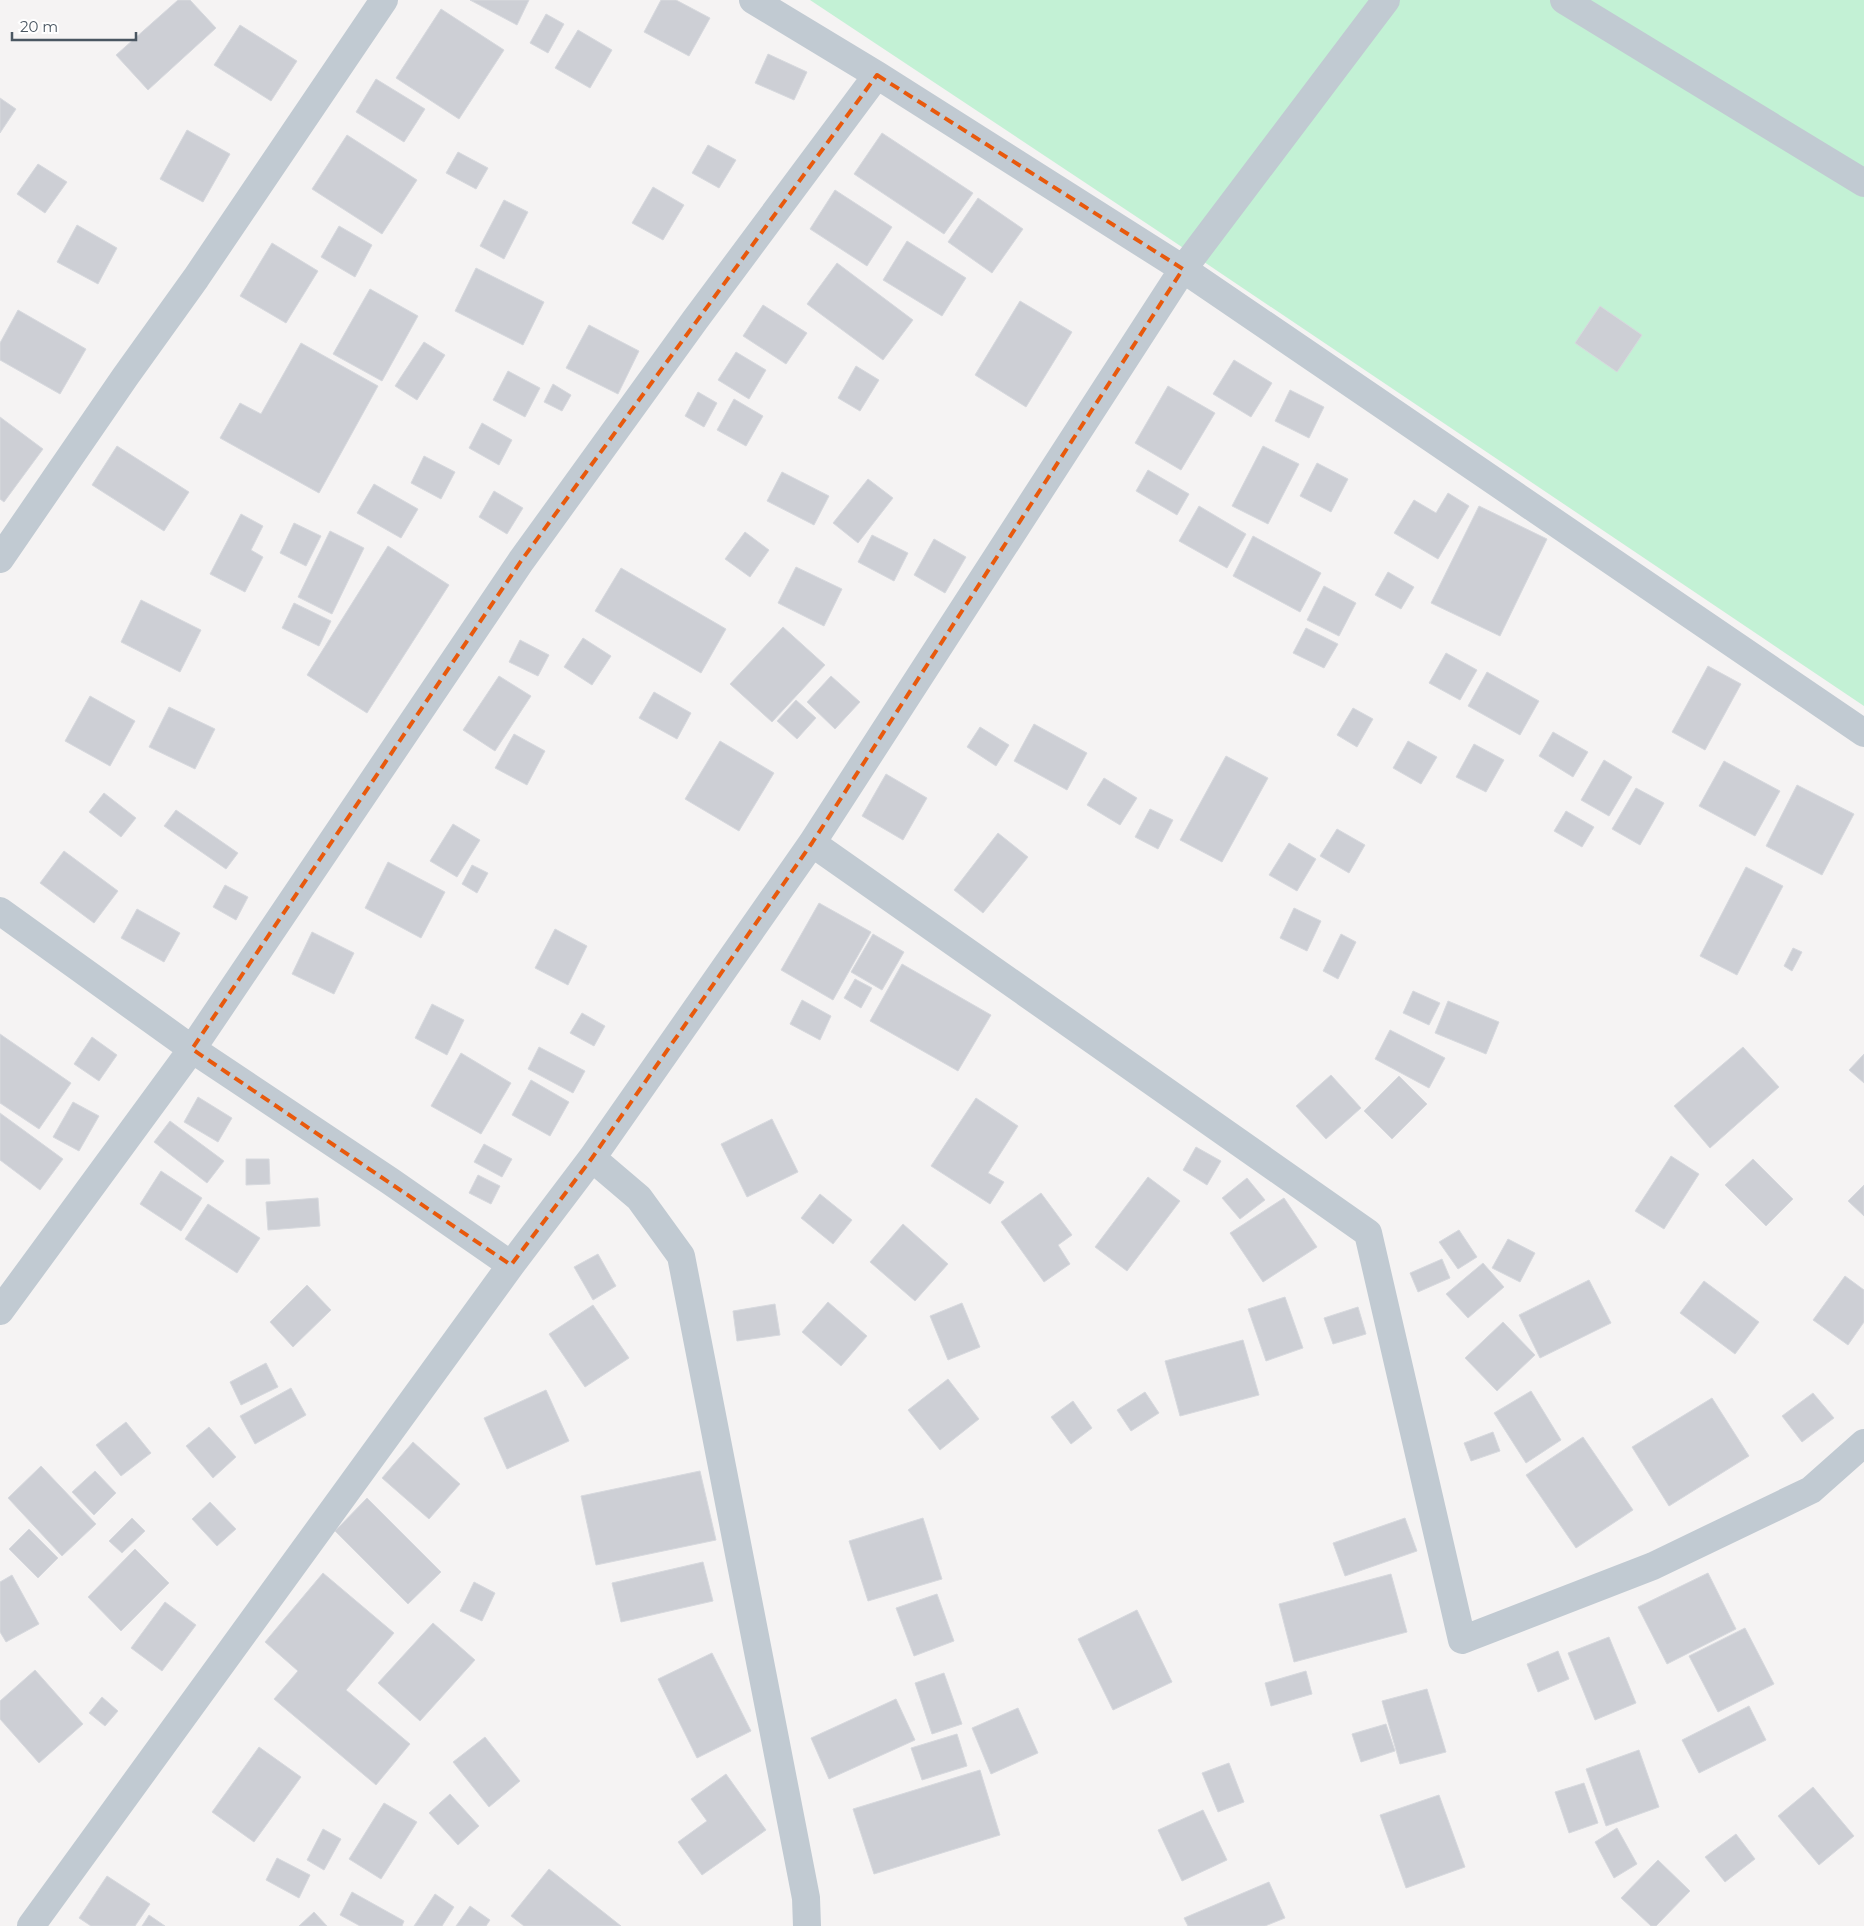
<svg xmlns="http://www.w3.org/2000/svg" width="1864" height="1926" viewBox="0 0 1864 1926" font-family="Montserrat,sans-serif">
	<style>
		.green { fill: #c3f1d5 }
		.building { fill: #cdcfd5; stroke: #d7d9de }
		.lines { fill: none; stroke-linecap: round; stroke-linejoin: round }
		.minor { stroke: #c1cad2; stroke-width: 28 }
		.marked { fill: none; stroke: #e8590c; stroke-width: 4; stroke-dasharray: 10 6; stroke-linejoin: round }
	</style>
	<rect width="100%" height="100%" fill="#f5f3f3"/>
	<path class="green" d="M 810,0 L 1864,0 L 1864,706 L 1167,237 Z"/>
	<path class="building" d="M 178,0 L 190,0 L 216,28 L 148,90 L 116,55 Z
		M 470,0 L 529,0 L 517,25 Z
		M 661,0 L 676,0 L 710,18 L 689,56 L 644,32 Z
		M 441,9 L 504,50 L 459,119 L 396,78 Z
		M 546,14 L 564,24 L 548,53 L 530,43 Z
		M 240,25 L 297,61 L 271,101 L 214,65 Z
		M 578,30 L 612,50 L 590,88 L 555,68 Z
		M 768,54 L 807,72 L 794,100 L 755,83 Z
		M 376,79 L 425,109 L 404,142 L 356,112 Z
		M 0,98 L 16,109 L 0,133 Z
		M 187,130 L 230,154 L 203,202 L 160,179 Z
		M 882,133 L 973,193 L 944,234 L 854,174 Z
		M 347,135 L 417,180 L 382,234 L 312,189 Z
		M 708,145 L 736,160 L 719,188 L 692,173 Z
		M 458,152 L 488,168 L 476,189 L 446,173 Z
		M 38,164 L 67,182 L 45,213 L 17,194 Z
		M 653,187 L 684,205 L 663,240 L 632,223 Z
		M 835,190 L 892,227 L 867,266 L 810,229 Z
		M 978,198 L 1023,229 L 992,273 L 948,242 Z
		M 504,200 L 528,212 L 504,259 L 480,246 Z
		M 77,225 L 117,248 L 98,284 L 57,262 Z
		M 339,226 L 372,245 L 355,277 L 321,257 Z
		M 907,241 L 966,278 L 942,316 L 883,280 Z
		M 272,243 L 318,271 L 286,323 L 240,296 Z
		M 837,263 L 913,320 L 883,360 L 807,304 Z
		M 476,268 L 544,302 L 523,345 L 455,311 Z
		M 370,289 L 418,316 L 382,381 L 333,354 Z
		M 1020,301 L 1072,332 L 1026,407 L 975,375 Z
		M 763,305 L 807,333 L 786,364 L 743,336 Z
		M 1600,306 L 1642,335 L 1617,372 L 1575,343 Z
		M 18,310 L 86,349 L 60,394 L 0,360 L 0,343 Z
		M 589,325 L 639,351 L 618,394 L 566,368 Z
		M 424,342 L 445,355 L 417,400 L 395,386 Z
		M 301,343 L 378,386 L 319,493 L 220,438 L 240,403 L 261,414 Z
		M 736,352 L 766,370 L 749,399 L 718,380 Z
		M 1234,360 L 1272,383 L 1251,417 L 1213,394 Z
		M 856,366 L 879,380 L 860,411 L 838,398 Z
		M 508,371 L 540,388 L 525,417 L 493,400 Z
		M 553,384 L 571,395 L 562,411 L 544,402 Z
		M 1168,386 L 1215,413 L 1181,470 L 1135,443 Z
		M 1290,390 L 1324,407 L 1309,438 L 1275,421 Z
		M 698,392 L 717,403 L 704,427 L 685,416 Z
		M 734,399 L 763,416 L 746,446 L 717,430 Z
		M 0,417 L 43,449 L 4,502 L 0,499 Z
		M 482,423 L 512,440 L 499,465 L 469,448 Z
		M 117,446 L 189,492 L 164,531 L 92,485 Z
		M 1263,446 L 1299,464 L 1268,524 L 1232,506 Z
		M 424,456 L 455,472 L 441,499 L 411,483 Z
		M 1317,463 L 1348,479 L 1331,512 L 1300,496 Z
		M 1148,470 L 1189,494 L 1177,515 L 1136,491 Z
		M 782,472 L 829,496 L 814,525 L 767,501 Z
		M 868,479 L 893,498 L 858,543 L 833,523 Z
		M 374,484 L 418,509 L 401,538 L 357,513 Z
		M 494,491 L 523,508 L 507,534 L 479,517 Z
		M 1448,493 L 1469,506 L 1438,559 L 1394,533 L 1414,500 L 1436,513 Z
		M 1199,506 L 1246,534 L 1227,568 L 1179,541 Z
		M 1479,506 L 1547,539 L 1500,636 L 1431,603 Z
		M 241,514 L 263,526 L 251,550 L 263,557 L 245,592 L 210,574 Z
		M 294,523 L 321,536 L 306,566 L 280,553 Z
		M 330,531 L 364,548 L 332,614 L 298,597 Z
		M 745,532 L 769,550 L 750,577 L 725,559 Z
		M 872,535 L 908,553 L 894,581 L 858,562 Z
		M 1253,536 L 1321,573 L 1300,612 L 1233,576 Z
		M 934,539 L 966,557 L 945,593 L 914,575 Z
		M 388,546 L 449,585 L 367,713 L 307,675 Z
		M 796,567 L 842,589 L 824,626 L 778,603 Z
		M 621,568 L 726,629 L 701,673 L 595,611 Z
		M 1388,572 L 1414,587 L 1401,609 L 1375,595 Z
		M 1324,586 L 1356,603 L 1339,636 L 1307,620 Z
		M 141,600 L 201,630 L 180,672 L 121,642 Z
		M 294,603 L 331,621 L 319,646 L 282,628 Z
		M 783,627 L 825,665 L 772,722 L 730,684 Z
		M 1306,628 L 1338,644 L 1324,668 L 1293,653 Z
		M 583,638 L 611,656 L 592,685 L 564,667 Z
		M 520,640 L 549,655 L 538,676 L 509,662 Z
		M 1446,653 L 1477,670 L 1460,700 L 1429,683 Z
		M 1708,666 L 1741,684 L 1705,750 L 1672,732 Z
		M 1487,672 L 1539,701 L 1520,735 L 1468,706 Z
		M 499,676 L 531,696 L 495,751 L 463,730 Z
		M 831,676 L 860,702 L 835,729 L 807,702 Z
		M 654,692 L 691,713 L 677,739 L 639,718 Z
		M 90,696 L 135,721 L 110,766 L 65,741 Z
		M 796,700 L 816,718 L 797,739 L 777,721 Z
		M 169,707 L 215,729 L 195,769 L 149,747 Z
		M 1353,708 L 1373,719 L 1357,747 L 1337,735 Z
		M 1034,724 L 1087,753 L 1067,790 L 1014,761 Z
		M 980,727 L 1009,745 L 996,766 L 967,747 Z
		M 1553,732 L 1588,752 L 1573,777 L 1539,756 Z
		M 514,734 L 545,751 L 527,785 L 495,768 Z
		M 720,741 L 774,773 L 739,831 L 685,799 Z
		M 1408,741 L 1437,757 L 1421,784 L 1393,768 Z
		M 1474,744 L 1504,760 L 1486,792 L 1456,777 Z
		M 1226,756 L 1268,778 L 1222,862 L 1180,840 Z
		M 1604,760 L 1632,777 L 1609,816 L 1581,800 Z
		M 1724,761 L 1780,791 L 1755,836 L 1699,806 Z
		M 886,774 L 927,798 L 903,840 L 862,816 Z
		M 1104,778 L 1137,798 L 1120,825 L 1087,805 Z
		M 1797,785 L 1854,814 L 1822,875 L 1766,846 Z
		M 1636,788 L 1664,803 L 1640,845 L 1612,829 Z
		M 104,793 L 136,818 L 121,837 L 89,812 Z
		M 1150,809 L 1173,820 L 1158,849 L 1135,837 Z
		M 176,810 L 238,853 L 226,869 L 164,826 Z
		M 1566,811 L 1594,827 L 1582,847 L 1554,831 Z
		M 453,824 L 480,840 L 457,877 L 430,861 Z
		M 1337,829 L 1365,845 L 1349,873 L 1320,856 Z
		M 998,833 L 1028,857 L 983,913 L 954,890 Z
		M 1289,843 L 1316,859 L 1297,891 L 1269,875 Z
		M 64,851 L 118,891 L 94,923 L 40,883 Z
		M 388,862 L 445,892 L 421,938 L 365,908 Z
		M 472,865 L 488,873 L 477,893 L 462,884 Z
		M 1746,867 L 1783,886 L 1737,975 L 1700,956 Z
		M 225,885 L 248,897 L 236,920 L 213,907 Z
		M 819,903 L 871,932 L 833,1000 L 781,970 Z
		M 1294,908 L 1321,921 L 1307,951 L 1280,938 Z
		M 137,909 L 180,933 L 164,962 L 121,938 Z
		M 555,929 L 587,946 L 568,985 L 535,968 Z
		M 312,932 L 354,953 L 334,994 L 292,974 Z
		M 873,934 L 904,952 L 882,990 L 851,972 Z
		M 1341,934 L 1356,942 L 1338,979 L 1323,971 Z
		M 1793,948 L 1802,952 L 1792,971 L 1784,966 Z
		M 902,964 L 991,1015 L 958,1071 L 870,1021 Z
		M 855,979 L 872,988 L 861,1008 L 844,998 Z
		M 1413,991 L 1440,1003 L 1429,1025 L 1403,1013 Z
		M 802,1000 L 831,1016 L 820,1040 L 790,1024 Z
		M 1448,1001 L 1499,1022 L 1486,1054 L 1435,1033 Z
		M 432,1004 L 464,1020 L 447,1055 L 415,1038 Z
		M 582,1013 L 605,1026 L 594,1046 L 570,1033 Z
		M 1390,1030 L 1445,1058 L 1429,1088 L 1375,1059 Z
		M 0,1034 L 71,1083 L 39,1129 L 0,1103 Z
		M 92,1037 L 117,1055 L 99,1081 L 74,1064 Z
		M 539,1047 L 585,1071 L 573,1093 L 528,1069 Z
		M 1743,1047 L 1779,1087 L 1710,1148 L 1674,1106 Z
		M 461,1053 L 511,1083 L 481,1134 L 431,1106 Z
		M 1864,1054 L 1864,1083 L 1849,1070 Z
		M 1331,1075 L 1361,1108 L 1326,1139 L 1296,1106 Z
		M 1399,1076 L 1427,1104 L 1392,1139 L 1364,1111 Z
		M 531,1080 L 569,1102 L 550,1136 L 512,1115 Z
		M 198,1097 L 232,1118 L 218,1142 L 184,1122 Z
		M 976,1098 L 1018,1126 L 988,1173 L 1004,1182 L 990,1204 L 931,1166 Z
		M 73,1102 L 99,1116 L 79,1151 L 53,1137 Z
		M 0,1113 L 63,1159 L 40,1190 L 0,1160 Z
		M 772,1119 L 798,1172 L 747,1197 L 721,1144 Z
		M 170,1121 L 224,1161 L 207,1183 L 154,1142 Z
		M 484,1144 L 512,1159 L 502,1177 L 474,1162 Z
		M 1196,1147 L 1221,1161 L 1207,1185 L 1183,1170 Z
		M 1671,1156 L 1699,1174 L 1664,1229 L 1635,1211 Z
		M 246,1159 L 269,1159 L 270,1184 L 246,1185 Z
		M 1753,1159 L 1793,1199 L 1766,1226 L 1725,1185 Z
		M 161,1171 L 202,1198 L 181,1231 L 140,1204 Z
		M 478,1175 L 500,1186 L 491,1204 L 469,1193 Z
		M 1148,1177 L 1180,1201 L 1127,1271 L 1095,1247 Z
		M 1247,1178 L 1265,1200 L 1240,1219 L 1222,1198 Z
		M 1864,1185 L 1864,1216 L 1848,1201 Z
		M 1041,1193 L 1072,1235 L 1058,1245 L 1070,1264 L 1044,1282 L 1001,1222 Z
		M 820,1194 L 852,1220 L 833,1244 L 801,1218 Z
		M 318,1198 L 320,1226 L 268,1230 L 266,1202 Z
		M 1284,1198 L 1317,1247 L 1263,1282 L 1230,1233 Z
		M 208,1204 L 260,1238 L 237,1273 L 185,1239 Z
		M 903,1224 L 948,1264 L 915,1301 L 870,1262 Z
		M 1459,1230 L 1477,1257 L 1458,1269 L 1439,1242 Z
		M 1508,1239 L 1535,1253 L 1520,1282 L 1492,1268 Z
		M 598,1254 L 616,1286 L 593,1300 L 574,1267 Z
		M 1442,1259 L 1450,1278 L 1418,1292 L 1410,1273 Z
		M 1483,1263 L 1504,1287 L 1468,1318 L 1446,1294 Z
		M 1845,1276 L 1864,1290 L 1864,1322 L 1848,1345 L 1813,1320 Z
		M 1589,1280 L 1611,1323 L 1540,1358 L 1519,1315 Z
		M 1704,1281 L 1759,1322 L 1735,1354 L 1680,1313 Z
		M 307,1285 L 331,1310 L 293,1347 L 270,1322 Z
		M 1285,1297 L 1303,1348 L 1266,1361 L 1248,1309 Z
		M 828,1302 L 867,1336 L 841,1366 L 802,1332 Z
		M 962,1303 L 980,1347 L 948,1360 L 930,1316 Z
		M 775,1304 L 780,1335 L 737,1341 L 733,1311 Z
		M 593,1305 L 629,1358 L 585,1387 L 549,1334 Z
		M 1358,1307 L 1366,1334 L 1333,1344 L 1324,1318 Z
		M 1503,1322 L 1535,1355 L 1497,1391 L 1465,1358 Z
		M 1243,1340 L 1259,1395 L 1180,1416 L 1165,1361 Z
		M 266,1363 L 278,1387 L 241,1405 L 230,1382 Z
		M 948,1379 L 979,1419 L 940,1450 L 908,1410 Z
		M 291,1388 L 306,1415 L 255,1444 L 240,1416 Z
		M 546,1390 L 569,1441 L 507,1469 L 484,1418 Z
		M 1531,1391 L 1561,1440 L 1526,1463 L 1494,1413 Z
		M 1145,1392 L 1159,1413 L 1131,1431 L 1117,1410 Z
		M 1813,1393 L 1834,1418 L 1802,1442 L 1782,1416 Z
		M 1712,1398 L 1749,1456 L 1669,1506 L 1632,1447 Z
		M 1073,1401 L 1092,1428 L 1071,1444 L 1051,1417 Z
		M 126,1422 L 151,1453 L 121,1476 L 96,1445 Z
		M 209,1427 L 236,1457 L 213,1478 L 186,1446 Z
		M 1493,1432 L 1500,1451 L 1471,1461 L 1464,1443 Z
		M 1583,1437 L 1633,1510 L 1576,1548 L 1526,1475 Z
		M 413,1442 L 460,1484 L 429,1519 L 382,1478 Z
		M 41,1466 L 96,1524 L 62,1556 L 8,1498 Z
		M 95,1471 L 116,1493 L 94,1515 L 72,1492 Z
		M 700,1471 L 716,1540 L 596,1565 L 581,1496 Z
		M 367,1498 L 441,1572 L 408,1604 L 335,1531 Z
		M 210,1502 L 236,1529 L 217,1546 L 192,1519 Z
		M 132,1518 L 145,1531 L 122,1553 L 109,1541 Z
		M 923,1518 L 942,1579 L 868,1601 L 849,1541 Z
		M 1405,1518 L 1417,1551 L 1345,1576 L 1333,1543 Z
		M 29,1529 L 58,1558 L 38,1578 L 9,1549 Z
		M 135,1549 L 169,1583 L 121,1631 L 88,1597 Z
		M 703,1562 L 713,1601 L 621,1622 L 612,1583 Z
		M 323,1573 L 394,1633 L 346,1690 L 410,1744 L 376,1785 L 274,1699 L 298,1671 L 265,1642 Z
		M 1708,1573 L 1736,1629 L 1667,1664 L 1638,1607 Z
		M 1391,1574 L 1407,1632 L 1294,1662 L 1279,1604 Z
		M 12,1575 L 39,1624 L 6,1642 L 0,1632 L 0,1582 Z
		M 474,1582 L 495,1593 L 482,1621 L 460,1611 Z
		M 937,1594 L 954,1641 L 914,1656 L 896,1608 Z
		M 165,1602 L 196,1625 L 162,1671 L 131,1648 Z
		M 1137,1610 L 1172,1682 L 1113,1710 L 1078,1639 Z
		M 433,1623 L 475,1660 L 420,1721 L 378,1683 Z
		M 1745,1628 L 1774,1684 L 1718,1712 L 1689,1656 Z
		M 1609,1637 L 1636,1703 L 1595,1720 L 1568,1653 Z
		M 1558,1651 L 1569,1679 L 1538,1692 L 1527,1664 Z
		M 712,1653 L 751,1731 L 697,1758 L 658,1679 Z
		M 35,1670 L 83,1724 L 39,1763 L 0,1719 L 0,1701 Z
		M 1306,1671 L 1312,1694 L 1271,1706 L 1265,1683 Z
		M 944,1673 L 962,1724 L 932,1734 L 915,1683 Z
		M 1427,1689 L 1446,1752 L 1400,1764 L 1382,1701 Z
		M 102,1697 L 118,1711 L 105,1726 L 89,1713 Z
		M 896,1699 L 915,1740 L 829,1779 L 811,1738 Z
		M 1749,1706 L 1766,1740 L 1699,1773 L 1682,1740 Z
		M 1018,1708 L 1038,1753 L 991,1774 L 972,1728 Z
		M 1386,1724 L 1395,1751 L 1361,1762 L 1352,1734 Z
		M 957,1734 L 967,1766 L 922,1780 L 911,1748 Z
		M 485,1737 L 520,1781 L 489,1807 L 453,1762 Z
		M 259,1747 L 301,1777 L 254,1842 L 212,1812 Z
		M 1639,1750 L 1659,1807 L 1606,1826 L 1586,1769 Z
		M 1229,1763 L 1244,1802 L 1218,1812 L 1202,1773 Z
		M 980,1770 L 1000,1835 L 874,1874 L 853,1809 Z
		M 726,1774 L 766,1830 L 702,1875 L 678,1842 L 707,1821 L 691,1799 Z
		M 1584,1783 L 1598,1823 L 1569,1833 L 1555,1792 Z
		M 1813,1787 L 1854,1836 L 1819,1865 L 1778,1816 Z
		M 450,1794 L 479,1826 L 458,1845 L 429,1813 Z
		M 1439,1795 L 1465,1867 L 1406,1888 L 1380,1815 Z
		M 384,1803 L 417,1822 L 381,1879 L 349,1859 Z
		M 1203,1810 L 1227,1860 L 1182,1881 L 1158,1830 Z
		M 1617,1828 L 1637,1864 L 1614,1878 L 1595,1842 Z
		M 323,1829 L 341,1839 L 324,1870 L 307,1860 Z
		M 1736,1834 L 1755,1859 L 1725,1882 L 1705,1857 Z
		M 277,1858 L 310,1875 L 299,1898 L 266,1880 Z
		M 1658,1860 L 1690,1891 L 1656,1926 L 1651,1926 L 1621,1898 Z
		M 549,1869 L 621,1926 L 524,1926 L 511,1916 Z
		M 107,1876 L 150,1904 L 135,1926 L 91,1926 L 79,1918 Z
		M 1269,1882 L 1285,1918 L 1265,1926 L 1188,1926 L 1184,1918 Z
		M 352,1892 L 404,1921 L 402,1926 L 360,1926 L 340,1915 Z
		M 435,1894 L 454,1907 L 442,1926 L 414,1926 Z
		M 470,1906 L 490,1920 L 486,1926 L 456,1926 Z
		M 314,1912 L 327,1926 L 299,1926 Z
		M 149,1915 L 165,1926 L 142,1926 Z"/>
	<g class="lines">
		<path class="minor" d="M 753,0 L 877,75 L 1183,269 L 1864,733
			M 1564,0 L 1864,183
			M 0,559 L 125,377 L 196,278 L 384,0
			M 812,843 L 1368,1233 L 1462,1640 L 1653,1566 L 1811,1490 L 1864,1443
			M 0,911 L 192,1049 L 390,1181 L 511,1265
			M 592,1158 L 639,1198 L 681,1256 L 806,1898 L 807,1926
			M 0,1311 L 192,1049 L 521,561 L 695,320 L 877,75
			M 31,1926 L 511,1265 L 592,1158 L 812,843 L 1183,269 L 1386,0"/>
	</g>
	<path class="marked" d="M 877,75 L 1183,269 L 812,843 L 592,1158 L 511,1265 L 192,1049 L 521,561 Z"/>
	<path d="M12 32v8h124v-8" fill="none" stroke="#4a5661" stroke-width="2.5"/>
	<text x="20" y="32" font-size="15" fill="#4a5661" stroke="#ffffff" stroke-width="4" paint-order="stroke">20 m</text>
</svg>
